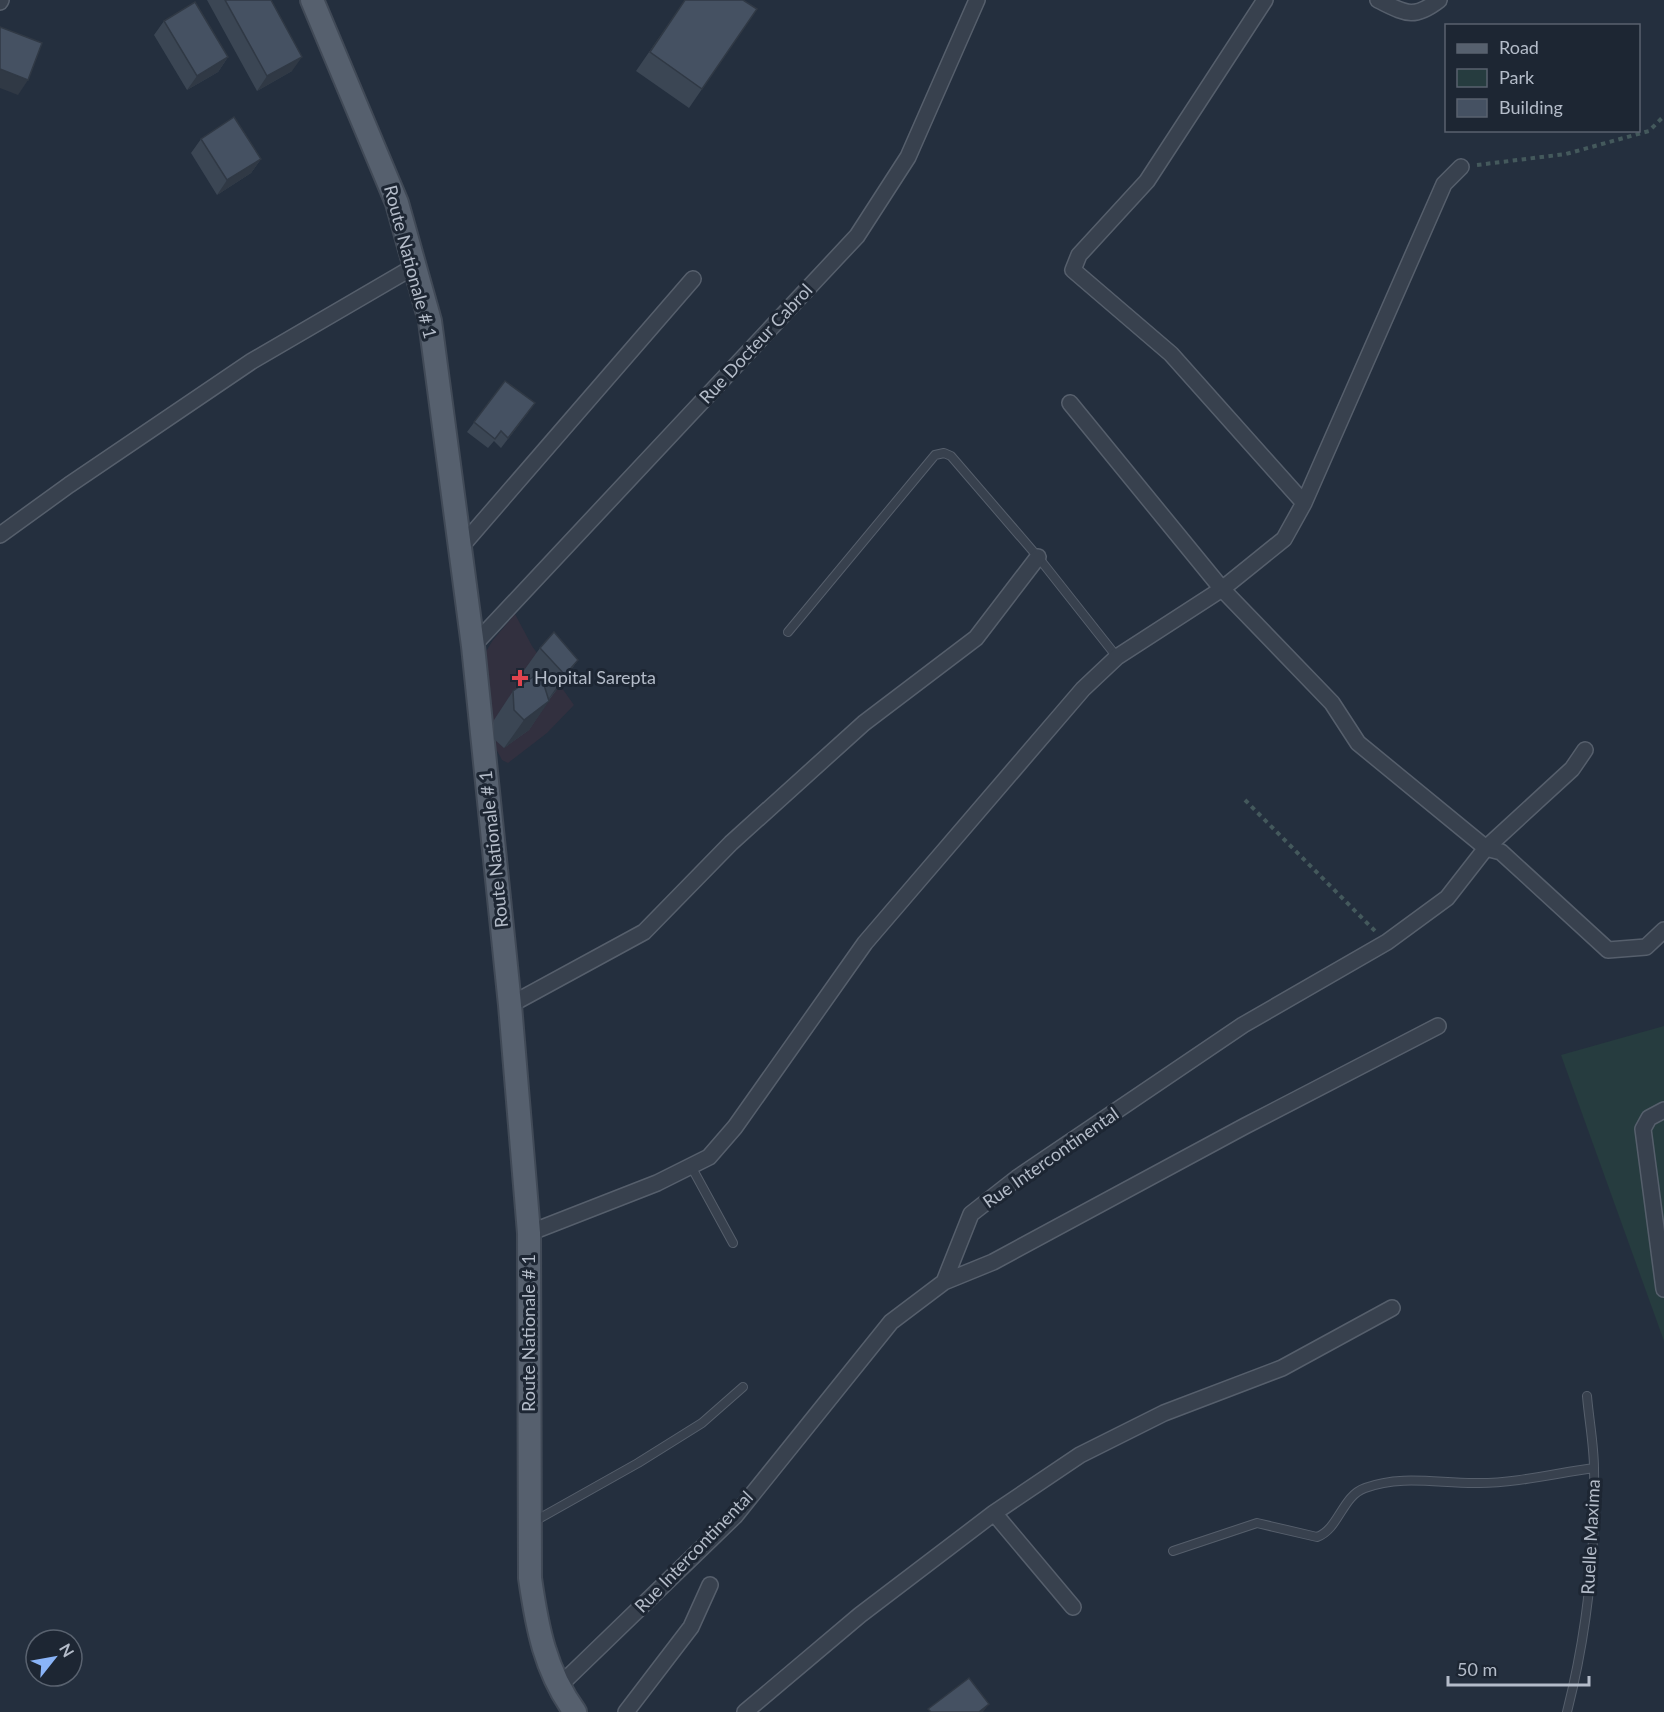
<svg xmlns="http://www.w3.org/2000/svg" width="1664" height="1712" viewBox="0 0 1664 1712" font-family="Lato,sans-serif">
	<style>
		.medical { fill: #32303f }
		.green { fill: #263c3f }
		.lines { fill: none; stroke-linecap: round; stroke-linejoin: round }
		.service-casing { stroke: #565f6c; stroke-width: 10 }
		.minor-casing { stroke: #565f6c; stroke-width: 18 }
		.primary-casing { stroke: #414a57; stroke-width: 26 }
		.path { stroke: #44595c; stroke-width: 4; stroke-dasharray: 4.5 4.5; stroke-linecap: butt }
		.service { stroke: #38414e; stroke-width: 8 }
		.minor { stroke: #38414e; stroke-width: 15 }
		.primary { stroke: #56606e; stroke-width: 22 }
		.wall { fill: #3b4654 }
		.shaded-wall { fill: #303945 }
		.building { fill: #455162; stroke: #303945; stroke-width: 1.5 }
		.health-dot { fill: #e0444e; stroke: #1d2633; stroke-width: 2 }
		.labels { text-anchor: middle; stroke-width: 6; stroke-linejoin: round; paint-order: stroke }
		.street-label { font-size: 18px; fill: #b4bcc9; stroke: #1d2633 }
		.poi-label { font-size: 18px; fill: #b4bcc9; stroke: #1d2633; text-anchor: start }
	</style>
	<rect width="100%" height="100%" fill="#242f3e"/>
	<path class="medical" d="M 515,614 L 532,646 L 574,705 L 547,733 L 508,763 L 502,760 L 496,749 L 482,658 L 493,640 Z"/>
	<path class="green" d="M 1664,1026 L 1664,1341 L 1561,1055 Z"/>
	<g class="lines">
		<g class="service-casing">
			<path id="service" d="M 788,632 L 935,455 L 944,453 L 951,456 L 1038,557 L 1117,657
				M 692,1168 L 733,1243
				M 533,1522 L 638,1463 L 702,1423 L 743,1387
				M 1173,1551 L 1257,1523 L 1317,1537 C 1339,1529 1342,1496 1365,1488 C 1402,1474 1441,1484 1479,1483 C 1517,1483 1557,1473 1594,1468
				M 1567,1712 C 1587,1633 1596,1551 1594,1469 C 1594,1445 1589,1420 1587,1396"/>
		</g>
		<g class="minor-casing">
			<path id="minor" d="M 1265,0 L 1147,181 L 1079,255 L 1073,270 L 1171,354 L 1304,503
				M 1378,0 C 1405,13 1413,20 1439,0
				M 0,2 L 1,0
				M 1070,403 L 1222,589 L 1332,703 L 1358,743 L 1486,848 L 1501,852 L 1608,950 L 1646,947 L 1664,930
				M 0,535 L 69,485 L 252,361 L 415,266
				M 460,548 L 693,279
				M 473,646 L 857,236 L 908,157 L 977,0
				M 510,1005 L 644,932 L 731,843 L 864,723 L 976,638 L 1038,557
				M 1664,1110 L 1649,1118 L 1643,1129 L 1664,1289
				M 529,1233 L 657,1183 L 709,1157 L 735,1127 L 865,943 L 1083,689 L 1117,657 L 1222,589 L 1284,539 L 1304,503 L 1444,184 L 1461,167
				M 944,1282 L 993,1262 L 1245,1126 L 1438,1026
				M 994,1513 L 1073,1607
				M 557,1688 L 735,1516 L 891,1322 L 944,1282 L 971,1214 L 1017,1178 L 1243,1025 L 1387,942 L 1447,898 L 1486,848 L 1572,769 L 1585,750
				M 626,1712 L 691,1627 L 710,1585
				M 745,1712 L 860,1615 L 994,1513 L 1080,1455 L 1164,1413 L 1282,1368 L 1392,1308"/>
		</g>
		<g class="primary-casing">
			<path id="primary" d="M 312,0 L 397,203 L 430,321 L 473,646 L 510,1005 L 529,1233 L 530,1578 C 537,1627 545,1671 575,1712"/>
		</g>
		<path class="path" d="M 1477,165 L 1566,154 L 1649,131 L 1664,116
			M 1245,800 L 1375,931"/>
		<use href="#service" class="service"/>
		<use href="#minor" class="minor"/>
		<use href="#primary" class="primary"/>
	</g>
	<path class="wall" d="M 207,0 L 271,0 L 292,71 L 257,91 Z
		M 685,0 L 757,9 L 689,108 L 636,71 Z
		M 164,21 L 228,57 L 218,72 L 187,90 L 154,35 Z
		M 201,139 L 261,159 L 251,173 L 217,195 L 191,153 Z
		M 505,381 L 528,413 L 501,448 L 494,441 L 488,448 L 467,432 Z
		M 540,648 L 578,660 L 558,688 L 549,700 L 529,730 L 504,748 L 494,739 L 494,720 L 513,691 L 526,682 L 520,676 Z"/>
	<path class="shaded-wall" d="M 228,57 L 218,72 L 187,90 L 197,76 Z
		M 302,57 L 292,71 L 257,91 L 267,76 Z
		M 0,69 L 28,80 L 18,95 L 0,88 Z
		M 261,159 L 251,173 L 217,195 L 227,180 Z
		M 578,660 L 558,688 L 545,704 L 565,675 Z
		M 549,701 L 529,730 L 504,748 L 524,720 Z
		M 989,1704 L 983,1712 L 979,1712 Z"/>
	<path class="building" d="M 225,0 L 271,0 L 302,57 L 267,76 Z
		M 685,0 L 743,0 L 757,9 L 702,89 L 650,52 Z
		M 195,2 L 228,57 L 197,76 L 164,21 Z
		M 0,27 L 42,43 L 28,80 L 0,69 Z
		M 234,117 L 261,159 L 227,180 L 201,139 Z
		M 505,381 L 535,403 L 508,438 L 501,431 L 495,439 L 474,422 Z
		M 554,632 L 578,660 L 565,675 L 540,648 Z
		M 540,672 L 549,701 L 524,720 L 514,710 L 513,691 Z
		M 969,1678 L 989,1704 L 979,1712 L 931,1712 L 928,1709 Z"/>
	<path class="health-dot" d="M517 669h6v6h6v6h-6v6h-6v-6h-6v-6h6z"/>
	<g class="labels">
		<g class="street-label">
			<text transform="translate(410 262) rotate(75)" y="6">Route Nationale # 1</text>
			<text transform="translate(756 344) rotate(-47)" y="6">Rue Docteur Cabrol</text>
			<text transform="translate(494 849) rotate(-96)" y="6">Route Nationale # 1</text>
			<text transform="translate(1051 1158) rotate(-35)" y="6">Rue Intercontinental</text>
			<text transform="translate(529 1333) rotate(-90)" y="6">Route Nationale # 1</text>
			<text transform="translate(1591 1537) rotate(-87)" y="6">Ruelle Maxima</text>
			<text transform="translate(694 1552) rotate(-46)" y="6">Rue Intercontinental</text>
		</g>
		<g class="poi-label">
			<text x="534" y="684">Hopital Sarepta</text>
		</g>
	</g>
	<rect x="1445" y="24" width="195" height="108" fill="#1d2633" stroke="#59626f" stroke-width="1.5"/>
	<rect x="1457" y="44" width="30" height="9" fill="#56606e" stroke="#59626f" stroke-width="1.5"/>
	<text x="1499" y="54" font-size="18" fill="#b4bcc9">Road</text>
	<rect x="1457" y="69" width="30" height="18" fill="#263c3f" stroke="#59626f" stroke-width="1.5"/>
	<text x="1499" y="84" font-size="18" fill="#b4bcc9">Park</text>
	<rect x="1457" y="99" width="30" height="18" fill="#455162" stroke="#59626f" stroke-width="1.5"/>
	<text x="1499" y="114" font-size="18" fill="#b4bcc9">Building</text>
	<g transform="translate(54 1658) rotate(59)"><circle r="28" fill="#1d2633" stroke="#59626f" stroke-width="1.5"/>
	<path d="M0-4.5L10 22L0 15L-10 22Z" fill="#8ab4f8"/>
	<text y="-9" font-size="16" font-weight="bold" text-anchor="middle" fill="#b4bcc9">N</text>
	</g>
	<path d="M1448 1676v9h141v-9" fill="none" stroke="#b4bcc9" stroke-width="3"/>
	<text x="1457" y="1676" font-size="18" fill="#b4bcc9" stroke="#1d2633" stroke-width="4.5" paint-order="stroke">50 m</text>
</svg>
